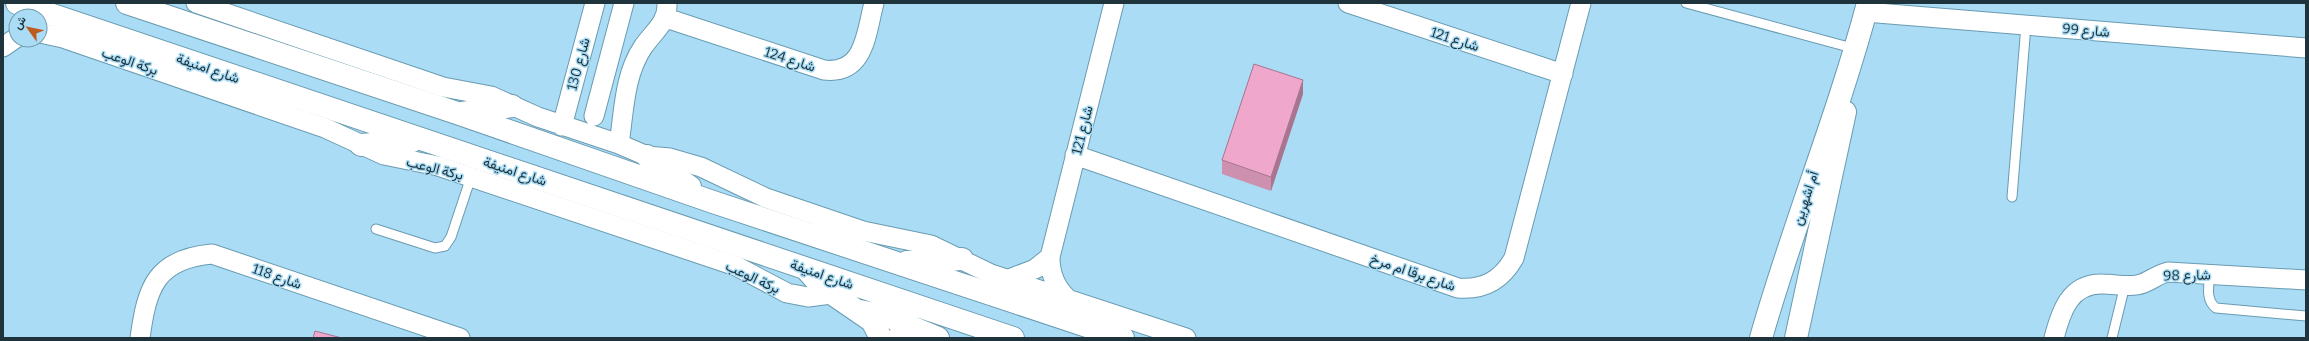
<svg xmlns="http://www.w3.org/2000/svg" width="2309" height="341" viewBox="0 0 2309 341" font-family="Bitter,Vazirmatn,serif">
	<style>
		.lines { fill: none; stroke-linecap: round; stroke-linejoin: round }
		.service-casing { stroke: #699bb1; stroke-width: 11 }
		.minor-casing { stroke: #699bb1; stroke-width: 21 }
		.tertiary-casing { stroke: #699bb1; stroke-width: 24 }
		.service { stroke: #fff; stroke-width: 9 }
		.minor { stroke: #fff; stroke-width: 19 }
		.tertiary { stroke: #fff; stroke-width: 22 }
		.wall { fill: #ce90af }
		.shaded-wall { fill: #a7758f }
		.building { fill: #efa7cc; stroke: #a7758f }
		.labels { text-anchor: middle; stroke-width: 3; stroke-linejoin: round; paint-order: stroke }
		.street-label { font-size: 14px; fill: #1e333c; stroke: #aaddf5 }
	</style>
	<rect width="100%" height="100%" fill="#aaddf5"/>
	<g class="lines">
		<g class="service-casing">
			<path id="service" d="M 1686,3 L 1856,49
				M 2012,197 L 2026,25
				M 376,229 L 435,248 L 445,246 L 451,237 L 471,177
				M 2210,273 C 2209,285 2205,300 2216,308 L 2306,316
				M 2112,338 L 2125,285"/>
		</g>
		<g class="minor-casing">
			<path id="minor" d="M 196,3 L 443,87 L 491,96 L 538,117 L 619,144 L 647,156 L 670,158 L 701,167 L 766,198 L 863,231 L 931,245 L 991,274 L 1186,338
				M 1348,3 L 1563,74
				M 1865,12 L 2306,48
				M 666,18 L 824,70 C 865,75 866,33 874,3
				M 40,33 L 63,38 L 325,128 L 384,155 L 438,166 L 736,266 L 787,293 L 808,297 L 831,294
				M 3,47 L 16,38
				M 594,116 L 624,3
				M 562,126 L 595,3
				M 619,144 C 624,112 624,75 643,47 C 653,32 668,23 667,3
				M 1075,155 L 1458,288 C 1483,290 1501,281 1514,258 L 1581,3
				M 1009,279 L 1035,269 L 1050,257
				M 1067,298 C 1055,287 1050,274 1050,257 L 1114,3
				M 140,338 C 147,287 156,259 212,254 L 460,338
				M 2054,338 C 2061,311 2070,283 2103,284 C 2114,284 2126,287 2137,285 C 2149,283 2157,274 2168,272 L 2306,280"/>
		</g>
		<g class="tertiary-casing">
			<path id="tertiary" d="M 17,3 L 1013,338
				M 127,3 L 457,113 L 713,202 L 1123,338
				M 462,113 L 512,106
				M 361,145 L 412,141
				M 647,156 L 690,187
				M 907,262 L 962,259
				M 807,270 L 821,286 L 872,321 L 881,338
				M 860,311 L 890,317 L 916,329
				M 901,331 L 916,329 L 938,338
				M 1761,338 C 1793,225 1838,116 1868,3
				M 1796,338 L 1845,112"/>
		</g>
		<use href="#service" class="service"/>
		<use href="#minor" class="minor"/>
		<use href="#tertiary" class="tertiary"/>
	</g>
	<path class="wall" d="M 1303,94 L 1271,191 L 1222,174 L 1222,160 Z"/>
	<path class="shaded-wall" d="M 1303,80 L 1303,94 L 1271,191 L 1271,177 Z"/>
	<path class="building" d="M 1254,64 L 1303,80 L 1271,177 L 1222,160 Z
		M 315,331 L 342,338 L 313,338 Z"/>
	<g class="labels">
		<g class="street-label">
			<text transform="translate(2086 30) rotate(5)" y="5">شارع 99</text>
			<text transform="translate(1455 39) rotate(18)" y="5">شارع 121</text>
			<text transform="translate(790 59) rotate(18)" y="5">شارع 124</text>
			<text transform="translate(130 61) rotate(19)" y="5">بركة الوعب</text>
			<text transform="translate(578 64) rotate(-75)" y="5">شارع 130</text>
			<text transform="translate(208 68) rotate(19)" y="5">شارع امنيفة</text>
			<text transform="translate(1082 130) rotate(-76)" y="5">شارع 121</text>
			<text transform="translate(435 168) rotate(14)" y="5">بركة الوعب</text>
			<text transform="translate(515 171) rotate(18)" y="5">شارع امنيفة</text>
			<text transform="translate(1805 198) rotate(-72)" y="5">أم اشهرين</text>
			<text transform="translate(1413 272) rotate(19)" y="5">شارع برقا ام مرخ</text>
			<text transform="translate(822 274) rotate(19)" y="5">شارع امنيفة</text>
			<text transform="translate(2187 275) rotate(-1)" y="5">شارع 98</text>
			<text transform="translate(277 276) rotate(19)" y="5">شارع 118</text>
			<text transform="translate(753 277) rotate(25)" y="5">بركة الوعب</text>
		</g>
	</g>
	<rect width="2309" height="341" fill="none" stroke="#1e333c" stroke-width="8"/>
	<g transform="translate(28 28) rotate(303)"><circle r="19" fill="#aaddf5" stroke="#7299ab"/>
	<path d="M0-3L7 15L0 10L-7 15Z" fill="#be5c20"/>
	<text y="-6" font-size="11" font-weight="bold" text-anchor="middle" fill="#1e333c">ش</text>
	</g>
</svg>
